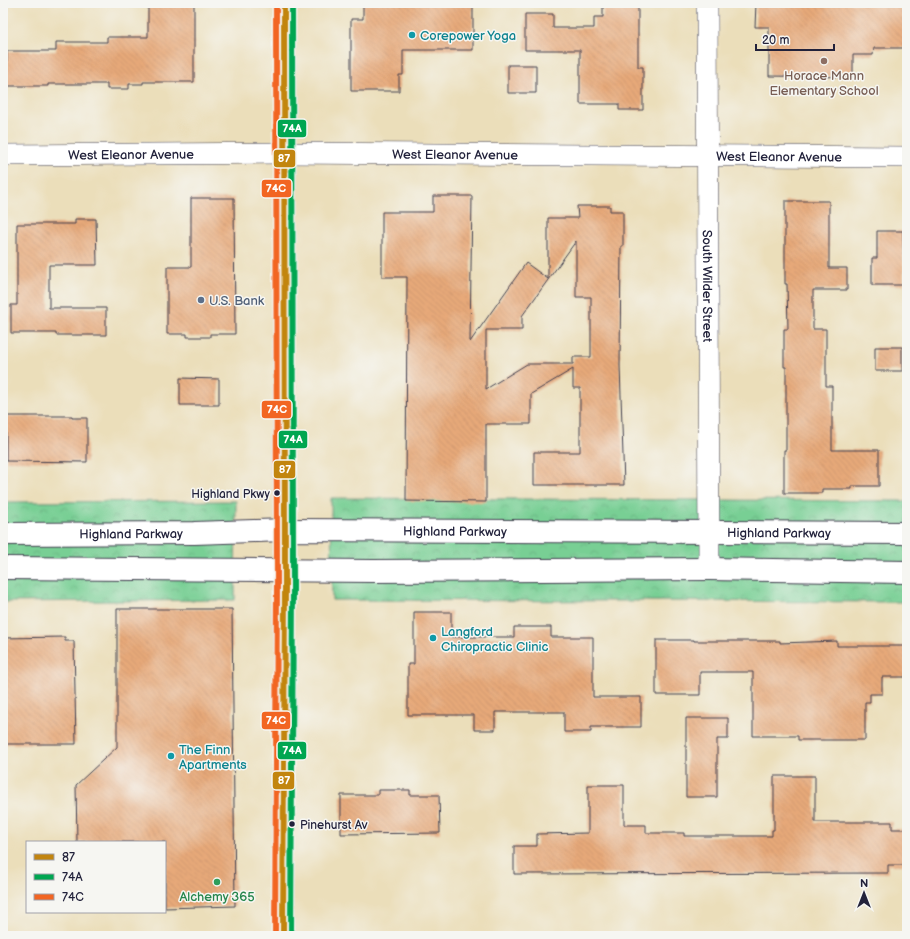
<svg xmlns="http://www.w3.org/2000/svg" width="910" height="939" viewBox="0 0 910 939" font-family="'Balsamiq Sans',sans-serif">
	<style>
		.park { fill: url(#park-crowns); stroke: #4d7868 }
		.building { fill: url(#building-back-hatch); fill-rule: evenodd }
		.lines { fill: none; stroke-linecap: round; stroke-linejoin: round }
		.street-casing { stroke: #403e4e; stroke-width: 22 }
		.secondary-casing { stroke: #403e4e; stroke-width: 24 }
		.street { stroke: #fff; stroke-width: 21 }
		.secondary { stroke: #fff; stroke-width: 22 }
		.bus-1-casing { stroke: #f6f6f2; stroke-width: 9 }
		.bus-2-casing { stroke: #f6f6f2; stroke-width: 9 }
		.bus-3-casing { stroke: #f6f6f2; stroke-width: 9 }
		.bus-1 { stroke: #c2850f; stroke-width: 6 }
		.bus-2 { stroke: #00a651; stroke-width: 6 }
		.bus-3 { stroke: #f26522; stroke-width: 6 }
		.culture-dot { fill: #0f9aa8; stroke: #f6f6f2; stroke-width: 1.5 }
		.education-dot { fill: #8d6e63; stroke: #f6f6f2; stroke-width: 1.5 }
		.service-dot { fill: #5c6f8a; stroke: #f6f6f2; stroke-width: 1.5 }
		.bus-dot { fill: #22223b; stroke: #f6f6f2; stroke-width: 1.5 }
		.leisure-dot { fill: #2e9e5b; stroke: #f6f6f2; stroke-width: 1.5 }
		.labels { text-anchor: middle; stroke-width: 3; stroke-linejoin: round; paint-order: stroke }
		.bus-label { font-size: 12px; fill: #22223b; stroke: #f6f6f2; text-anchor: end }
		.culture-label { font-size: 13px; fill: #0d838f; stroke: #f6f6f2; text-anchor: start }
		.education-label { font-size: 13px; fill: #785e54; stroke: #f6f6f2 }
		.street-label { font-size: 13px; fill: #22223b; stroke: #f6f6f2 }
		.service-label { font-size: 13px; fill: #4e5e75; stroke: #f6f6f2; text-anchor: start }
		.leisure-label { font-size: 13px; fill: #27864d; stroke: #f6f6f2 }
		.line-badge { stroke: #f6f6f2; stroke-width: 1.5 }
		.badge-label { font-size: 11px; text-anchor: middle; font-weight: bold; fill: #fff }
	</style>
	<defs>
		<pattern id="park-crowns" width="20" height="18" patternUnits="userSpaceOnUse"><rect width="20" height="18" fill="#78cf94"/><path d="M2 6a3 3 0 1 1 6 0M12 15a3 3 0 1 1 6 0" fill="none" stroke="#68b180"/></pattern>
		<pattern id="building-back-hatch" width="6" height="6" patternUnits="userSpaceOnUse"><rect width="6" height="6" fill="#e7a979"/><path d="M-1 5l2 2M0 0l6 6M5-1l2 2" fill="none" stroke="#c6916a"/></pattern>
	</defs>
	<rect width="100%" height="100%" fill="#f6f6f2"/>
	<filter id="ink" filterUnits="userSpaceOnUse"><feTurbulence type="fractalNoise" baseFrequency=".025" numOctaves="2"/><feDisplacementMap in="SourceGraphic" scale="8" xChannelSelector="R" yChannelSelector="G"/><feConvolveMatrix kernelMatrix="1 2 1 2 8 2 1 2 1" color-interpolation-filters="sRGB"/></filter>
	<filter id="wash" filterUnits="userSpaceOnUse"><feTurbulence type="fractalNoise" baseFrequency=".012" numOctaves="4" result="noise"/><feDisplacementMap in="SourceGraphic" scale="16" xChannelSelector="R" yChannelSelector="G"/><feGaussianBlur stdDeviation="0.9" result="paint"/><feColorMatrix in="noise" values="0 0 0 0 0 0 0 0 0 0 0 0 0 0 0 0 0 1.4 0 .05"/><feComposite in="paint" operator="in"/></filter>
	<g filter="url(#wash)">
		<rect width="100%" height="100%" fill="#ebdeba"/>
		<path class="park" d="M 331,498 L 907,501 L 907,602 L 332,600 Z
			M 236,501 L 235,600 L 3,602 L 3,502 Z"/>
		<g id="blocks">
			<path class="building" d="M 148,3 L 194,3 L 194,82 L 143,82 L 143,84 L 129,84 L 129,89 L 107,89 L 107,84 L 48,84 L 48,86 L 7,86 L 7,51 L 56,51 L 56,42 L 107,42 L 107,37 L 148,37 Z
				M 363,3 L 473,3 L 473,50 L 403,50 L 403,75 L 399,75 L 399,91 L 351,91 L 351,19 L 363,19 Z
				M 603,3 L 638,3 L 638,67 L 643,67 L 643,110 L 619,110 L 619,104 L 580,104 L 580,50 L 525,50 L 525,14 L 553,14 L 553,28 L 594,28 L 594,17 L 603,17 Z
				M 756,3 L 907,3 L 907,48 L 874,48 L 873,55 L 853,55 L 853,77 L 769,76 L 769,27 L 755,27 Z
				M 508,65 L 536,65 L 536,93 L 508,93 Z
				M 433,196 L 472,196 L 470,342 L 526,263 L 548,279 L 548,218 L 578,218 L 577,206 L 610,206 L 610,211 L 623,211 L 623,246 L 621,246 L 620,366 L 624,485 L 534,485 L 534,452 L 580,452 L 580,388 L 573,388 L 573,369 L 531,394 L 531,424 L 486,424 L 486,502 L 406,501 L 407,277 L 382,277 L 382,212 L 433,212 ZM 576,241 L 576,297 L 591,297 L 591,357 L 573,357 L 573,364 L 527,364 L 486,389 L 486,330 L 522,330 L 522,316 Z
				M 191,198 L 234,198 L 235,334 L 210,334 L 210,337 L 187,337 L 187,334 L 167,334 L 167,267 L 191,267 Z
				M 785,201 L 829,201 L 829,268 L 847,268 L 847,290 L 813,290 L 813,329 L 826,329 L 826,386 L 832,386 L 832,450 L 879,450 L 879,486 L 852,486 L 852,489 L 822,489 L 822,493 L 784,493 L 784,450 L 786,450 L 786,367 L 784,367 L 784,329 L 788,329 L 787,284 L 785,284 Z
				M 75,219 L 96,219 L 97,265 L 49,265 L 49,308 L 106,308 L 106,335 L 56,335 L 56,333 L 11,333 L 11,305 L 17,305 L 17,224 L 75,224 Z
				M 877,231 L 903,231 L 904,285 L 872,285 L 872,258 L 877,258 Z
				M 875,347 L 902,347 L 902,371 L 875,371 Z
				M 180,378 L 219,379 L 219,405 L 180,405 Z
				M 6,416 L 72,416 L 72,418 L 87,418 L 87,462 L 6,461 Z
				M 117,609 L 232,609 L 235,906 L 165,908 L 165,842 L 77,842 L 76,785 L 117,747 Z
				M 414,612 L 451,612 L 451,637 L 514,637 L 514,627 L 551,627 L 551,637 L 593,637 L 593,697 L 641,697 L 641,727 L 591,727 L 591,732 L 564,732 L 564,712 L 495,712 L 495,730 L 474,730 L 474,715 L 408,715 L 408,664 L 414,664 Z
				M 65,637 L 65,641 L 74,641 L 76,744 L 5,744 L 5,739 L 3,739 L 3,638 Z
				M 656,640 L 694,640 L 694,641 L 780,641 L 780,643 L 837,641 L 837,646 L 907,646 L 907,677 L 882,677 L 882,694 L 870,694 L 870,702 L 865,702 L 865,740 L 798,740 L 798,736 L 753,736 L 753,672 L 700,672 L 700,695 L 656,695 Z
				M 686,718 L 728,718 L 728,739 L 717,739 L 717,797 L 686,797 Z
				M 774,776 L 815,776 L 815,822 L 892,822 L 892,829 L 907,829 L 907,865 L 888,865 L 888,873 L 514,874 L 514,846 L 537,846 L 537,834 L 588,833 L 588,785 L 624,785 L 624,825 L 646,825 L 646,833 L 684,833 L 684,836 L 772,836 L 772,830 L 774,830 Z
				M 378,790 L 410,790 L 410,795 L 439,795 L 440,833 L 341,834 L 341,795 L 378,795 Z"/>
		</g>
	</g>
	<g filter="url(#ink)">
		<use href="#blocks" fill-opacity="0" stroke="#403e4e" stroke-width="1"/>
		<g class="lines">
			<g class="street-casing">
				<g id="street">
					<path id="s1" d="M 707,3 L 709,569"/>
					<path id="s2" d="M 3,155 L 284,153 L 907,157"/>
				</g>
			</g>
			<g class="secondary-casing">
				<g id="secondary">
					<path id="s3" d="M 3,534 L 194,533 L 285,530 L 907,533"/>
					<path d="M 3,568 L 373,571 L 709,569 L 907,572"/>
					<path d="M 283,936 L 285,589 L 284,3"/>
				</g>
			</g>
			<use href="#street" class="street"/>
			<use href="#secondary" class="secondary"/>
			<g class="bus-1-casing">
				<path id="bus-1" d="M 283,936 L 285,589 L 284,3"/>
			</g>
			<g class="bus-2-casing">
				<path id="bus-2" d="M 291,936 L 293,589 L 292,3"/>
			</g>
			<g class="bus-3-casing">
				<path id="bus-3" d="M 275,936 L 277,589 L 276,3"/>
			</g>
			<use href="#bus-1" class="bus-1"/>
			<use href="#bus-2" class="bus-2"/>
			<use href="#bus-3" class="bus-3"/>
		</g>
	</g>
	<g class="culture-dot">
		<circle cx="412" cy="35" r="4"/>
		<circle cx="433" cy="638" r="4"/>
		<circle cx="171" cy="756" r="4"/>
	</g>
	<circle class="education-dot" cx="824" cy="61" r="4"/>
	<circle class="service-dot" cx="201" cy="300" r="4"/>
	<g class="bus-dot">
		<circle cx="277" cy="493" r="3.5"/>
		<circle cx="292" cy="824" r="3.5"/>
	</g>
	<circle class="leisure-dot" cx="217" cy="882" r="4"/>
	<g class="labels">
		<g class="bus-label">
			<text x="270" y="498">Highland Pkwy</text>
			<text x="300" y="829" text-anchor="start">Pinehurst Av</text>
		</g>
		<g class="culture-label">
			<text x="420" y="40">Corepower Yoga</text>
			<text x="441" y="636">Langford<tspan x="441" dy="15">Chiropractic Clinic</tspan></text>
			<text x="179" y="754">The Finn<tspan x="179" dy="15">Apartments</tspan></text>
		</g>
		<g class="education-label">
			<text x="824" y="80">Horace Mann<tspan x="824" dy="15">Elementary School</tspan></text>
		</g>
		<g class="street-label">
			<text dy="5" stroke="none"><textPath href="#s2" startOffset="128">West Eleanor Avenue</textPath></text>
			<text dy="5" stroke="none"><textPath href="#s2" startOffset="452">West Eleanor Avenue</textPath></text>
			<text dy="5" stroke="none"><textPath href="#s2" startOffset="776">West Eleanor Avenue</textPath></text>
			<text dy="5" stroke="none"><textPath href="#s1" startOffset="283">South Wilder Street</textPath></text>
			<text dy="5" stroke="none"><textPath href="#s3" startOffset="452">Highland Parkway</textPath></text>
			<text dy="5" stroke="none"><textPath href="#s3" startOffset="776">Highland Parkway</textPath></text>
			<text dy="5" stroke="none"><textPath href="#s3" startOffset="128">Highland Parkway</textPath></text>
		</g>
		<g class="service-label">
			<text x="209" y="305">U.S. Bank</text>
		</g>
		<g class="leisure-label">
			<text x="217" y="901">Alchemy 365</text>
		</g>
	</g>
	<g class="line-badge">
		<rect x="277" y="119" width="30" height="19" rx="4" fill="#00a651"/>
		<rect x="273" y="149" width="23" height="19" rx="4" fill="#c2850f"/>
		<rect x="261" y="179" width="31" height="19" rx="4" fill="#f26522"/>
		<rect x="261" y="400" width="31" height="19" rx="4" fill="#f26522"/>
		<rect x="278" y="430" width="30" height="19" rx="4" fill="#00a651"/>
		<rect x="273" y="460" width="23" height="19" rx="4" fill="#c2850f"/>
		<rect x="261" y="711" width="30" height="19" rx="4" fill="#f26522"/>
		<rect x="277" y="741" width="30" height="19" rx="4" fill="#00a651"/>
		<rect x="272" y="771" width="23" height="19" rx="4" fill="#c2850f"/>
	</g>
	<g class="badge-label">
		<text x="292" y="132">74A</text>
		<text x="284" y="162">87</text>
		<text x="276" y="192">74C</text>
		<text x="277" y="413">74C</text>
		<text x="293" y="443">74A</text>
		<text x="285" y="473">87</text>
		<text x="276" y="724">74C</text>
		<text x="292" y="754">74A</text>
		<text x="284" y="784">87</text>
	</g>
	<rect width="910" height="939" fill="none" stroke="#f6f6f2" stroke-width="16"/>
	<rect x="26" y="841" width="140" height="72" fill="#f6f6f2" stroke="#a1a1a9"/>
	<rect x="34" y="854" width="20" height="6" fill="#c2850f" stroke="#a1a1a9"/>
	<text x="62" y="861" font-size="12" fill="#22223b">87</text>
	<rect x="34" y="874" width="20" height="6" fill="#00a651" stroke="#a1a1a9"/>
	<text x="62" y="881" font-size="12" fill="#22223b">74A</text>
	<rect x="34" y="894" width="20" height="6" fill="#f26522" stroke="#a1a1a9"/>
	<text x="62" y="901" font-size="12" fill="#22223b">74C</text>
	<g transform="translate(864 893)" stroke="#f6f6f2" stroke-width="3" paint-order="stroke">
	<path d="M0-3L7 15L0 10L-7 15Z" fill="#22223b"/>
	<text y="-6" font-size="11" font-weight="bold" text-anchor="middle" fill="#22223b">N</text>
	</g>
	<path d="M756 44v6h78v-6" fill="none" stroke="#22223b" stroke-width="2"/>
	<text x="762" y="44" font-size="12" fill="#22223b" stroke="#f6f6f2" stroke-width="3" paint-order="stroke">20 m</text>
</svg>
